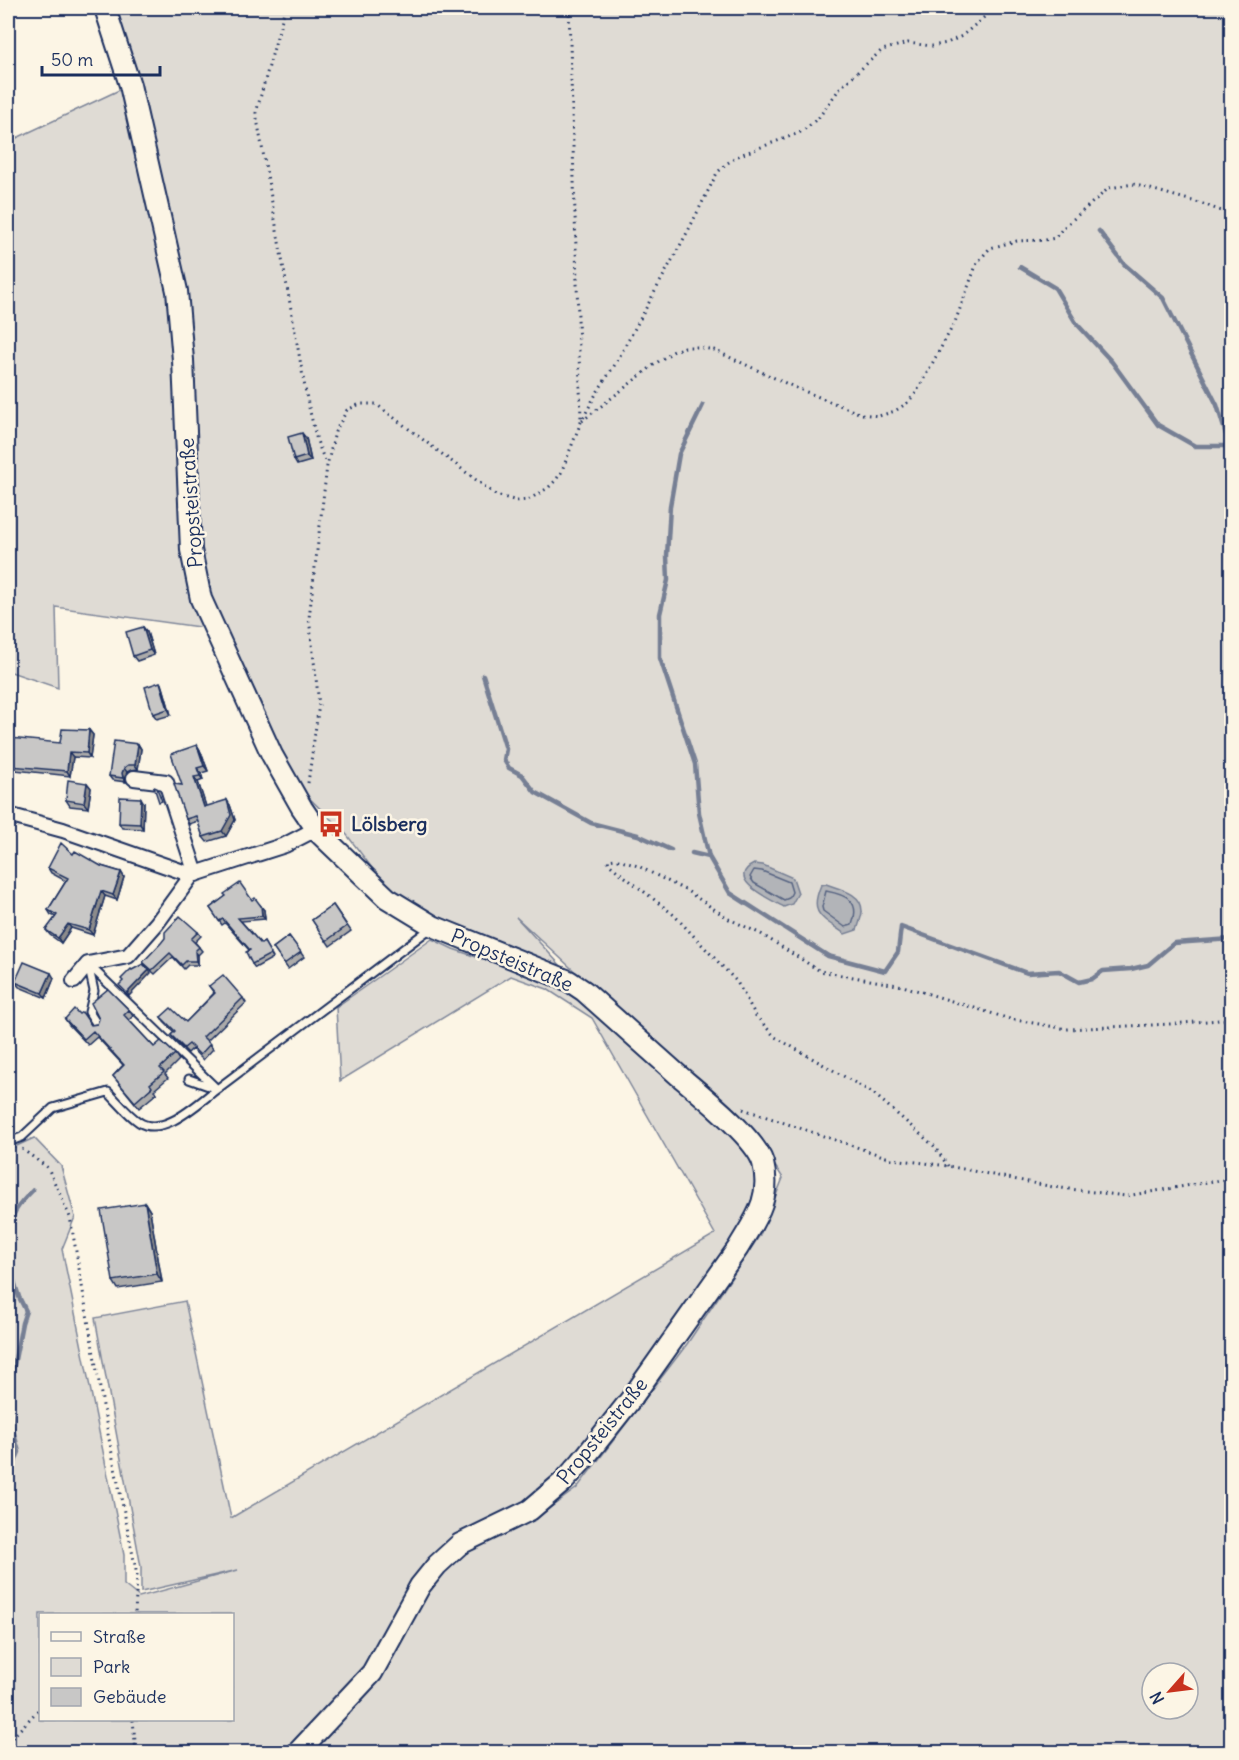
<svg xmlns="http://www.w3.org/2000/svg" width="1239" height="1760" viewBox="0 0 1239 1760" font-family="Delius,sans-serif">
	<style>
		.green { fill: #dfdbd4; stroke: #7d8599; stroke-width: 1.5; fill-rule: evenodd }
		.water { fill: #b2b4b8; stroke: #767f94; stroke-width: 1.5 }
		.lines { fill: none; stroke-linecap: round; stroke-linejoin: round }
		.shore { stroke: #576482; stroke-width: 1.5 }
		.stream { stroke: #767f94; stroke-width: 4.5 }
		.lane-casing { stroke: #1b2f5e; stroke-width: 11 }
		.street-casing { stroke: #1b2f5e; stroke-width: 18 }
		.secondary-casing { stroke: #1b2f5e; stroke-width: 24 }
		.path { stroke: #1b2f5e; stroke-width: 3; stroke-dasharray: 1.5 4.5; stroke-linecap: butt }
		.lane { stroke: #fcf5e5; stroke-width: 7 }
		.street { stroke: #fcf5e5; stroke-width: 14 }
		.secondary { stroke: #fcf5e5; stroke-width: 20 }
		.wall { fill: #acabaa; stroke: #1b2f5e; stroke-width: 1.5 }
		.shaded-wall { fill: #8c8b8b; stroke: #1b2f5e; stroke-width: 1.5 }
		.building { fill: #c8c7c6; stroke: #1b2f5e; stroke-width: 1.5 }
		.labels { text-anchor: middle; stroke-width: 5; stroke-linejoin: round; paint-order: stroke }
		.street-label { font-size: 20px; fill: #1b2f5e; stroke: #fcf5e5 }
		.poi-label { font-size: 20px; font-weight: bold; fill: #1b2f5e; stroke: #fcf5e5; text-anchor: start }
	</style>
	<rect width="100%" height="100%" fill="#fcf5e5"/>
	<filter id="ink" filterUnits="userSpaceOnUse"><feTurbulence type="fractalNoise" baseFrequency=".0167" numOctaves="2"/><feDisplacementMap in="SourceGraphic" scale="12" xChannelSelector="R" yChannelSelector="G"/><feConvolveMatrix kernelMatrix="1 2 1 2 8 2 1 2 1" color-interpolation-filters="sRGB"/></filter>
	<g filter="url(#ink)">
		<path class="green" d="M 104,8 L 1231,8 L 1231,1752 L 8,1752 L 8,1150 L 34,1138 L 61,1166 L 75,1217 L 62,1249 L 124,1555 L 124,1585 L 139,1597 L 238,1570 L 141,1592 L 141,1567 L 95,1318 L 185,1301 L 231,1518 L 715,1234 L 592,1018 L 547,989 L 511,976 L 340,1081 L 336,1007 L 432,939 L 453,949 L 552,983 L 581,1002 L 694,1098 L 749,1152 L 758,1177 L 738,1248 L 631,1399 L 531,1510 L 543,1513 L 577,1488 L 687,1344 L 760,1235 L 783,1178 L 760,1143 L 516,917 L 584,991 L 423,912 L 381,880 L 347,835 L 299,788 L 218,618 L 199,627 L 56,607 L 58,688 L 8,671 L 8,142 L 130,85 ZM 40,1614 L 232,1614 L 232,1720 L 40,1720 ZM 1152,1673 L 1188,1673 L 1188,1709 L 1152,1709 Z"/>
		<path class="water" d="M 754,864 L 763,865 L 793,878 L 798,893 L 792,904 L 784,907 C 772,900 723,879 754,864 Z
			M 826,884 C 839,889 862,893 862,911 C 862,916 859,924 857,930 L 845,934 C 823,918 808,915 821,885 Z"/>
		<g class="lines">
			<path class="shore" d="M 754,870 L 762,871 L 789,882 L 792,892 L 789,898 L 784,900 L 754,883 L 750,877 Z
				M 826,891 C 847,895 861,901 852,925 L 845,927 L 823,911 L 822,907 Z"/>
			<path class="stream" d="M 1099,231 L 1124,264 L 1163,298 L 1217,405 L 1232,454
				M 1020,267 L 1055,288 L 1076,323 L 1112,362 L 1158,425 L 1195,446 L 1228,446
				M 703,405 L 679,454 L 670,506 L 667,556 L 668,580 L 660,614 L 660,658 L 695,764 L 699,813 L 709,857
				M 483,675 L 506,749 L 504,760 L 509,768 L 522,775 L 535,792 L 591,823 L 638,835 L 671,850
				M 692,853 L 709,857 L 730,893 L 828,956 L 885,971 L 898,952 L 901,927 L 1027,973 L 1059,971 L 1079,982 L 1092,979 L 1103,971 L 1131,969 L 1148,965 L 1174,943 L 1232,939
				M 8,1236 L 10,1235 C 7,1217 21,1202 33,1190
				M 8,1262 L 19,1297 L 26,1311 L 22,1323 L 9,1391 L 12,1426 L 19,1452 L 8,1480"/>
			<g class="lane-casing">
				<path id="lane" d="M 88,964 L 94,991 L 89,1012 L 98,1026
					M 189,1079 L 217,1089 L 431,928
					M 8,1138 L 11,1141 L 22,1137 L 53,1108 L 108,1092 C 118,1102 128,1115 139,1122 C 163,1138 198,1103 217,1089 L 88,964"/>
			</g>
			<g class="street-casing">
				<path id="street" d="M 134,778 L 166,782 L 196,874
					M 8,815 L 63,830 L 192,875 L 285,845 L 316,829
					M 74,981 L 88,964 L 128,956 L 157,923 L 192,875"/>
			</g>
			<g class="secondary-casing">
				<path id="secondary" d="M 105,8 L 130,85 L 177,291 L 183,360 L 191,550 L 201,599 L 272,755 L 302,808 L 319,833 L 387,898 L 433,926 L 569,981 L 584,991 C 615,1019 646,1046 677,1074 C 698,1092 756,1138 763,1163 C 772,1199 755,1219 738,1248 L 631,1399 L 581,1462 L 564,1481 L 530,1510 L 460,1544 L 437,1565 L 420,1586 L 372,1673 L 298,1752"/>
			</g>
			<path class="path" d="M 285,8 L 256,113 L 307,399 L 317,441 L 326,464
				M 569,8 L 581,420
				M 582,421 L 659,361 L 674,351 L 685,347 L 698,347 L 714,350 L 794,387 L 861,414 L 879,416 L 895,411 L 907,403 L 916,393 L 955,322 L 977,263 L 990,248 L 1017,241 L 1045,240 L 1055,238 L 1063,228 L 1109,188 L 1133,184 L 1203,204 L 1232,215
				M 308,783 L 319,704 L 309,618 L 327,466 L 335,432 L 347,410 L 360,404 L 376,404 L 496,495 L 517,501 L 528,500 L 548,488 L 555,481 L 561,473 L 581,422 L 596,394 L 616,363 L 689,229 L 717,173 L 726,164 L 740,155 L 799,133 L 809,126 L 819,117 L 840,88 L 882,50 L 908,43 L 932,46 L 947,43 L 962,36 L 995,8
				M 743,1109 L 892,1159 L 948,1166 L 1053,1187 L 1126,1196 L 1232,1178
				M 22,1149 L 48,1168 L 70,1217 L 108,1434 L 137,1575 L 135,1614
				M 948,1166 L 934,1146 L 873,1093 L 775,1037 L 756,1016 L 737,982 L 674,915 L 615,869 L 609,864 L 608,860 L 615,859 L 638,866 L 687,891 L 729,919 L 761,934 L 820,971 L 903,986 L 1010,1019 L 1067,1029 L 1171,1024 L 1232,1019
				M 133,1720 L 136,1752
				M 8,1742 L 40,1708"/>
			<use href="#lane" class="lane"/>
			<use href="#street" class="street"/>
			<use href="#secondary" class="secondary"/>
		</g>
		<path class="wall" d="M 306,438 L 311,461 L 297,465 L 294,460 Z
			M 143,627 L 147,632 L 154,655 L 137,661 L 133,656 Z
			M 163,687 L 171,715 L 157,719 L 153,714 Z
			M 89,730 L 93,735 L 90,758 L 73,757 L 70,776 L 15,770 L 11,791 L 8,790 L 8,743 L 60,743 Z
			M 138,744 L 141,749 L 138,769 L 131,770 L 127,772 L 125,777 L 126,782 L 112,780 L 109,776 Z
			M 197,745 L 200,750 L 208,771 L 201,773 L 203,780 L 198,782 L 206,807 L 230,805 L 235,820 L 226,836 L 207,842 L 203,837 L 198,821 L 189,824 L 186,819 L 182,785 Z
			M 87,783 L 91,788 L 88,808 L 70,806 L 66,800 Z
			M 144,803 L 143,829 L 122,828 L 119,823 Z
			M 73,854 L 101,866 L 121,872 L 124,877 L 117,900 L 105,896 L 93,935 L 71,928 L 61,943 L 50,935 L 46,930 L 56,917 L 51,915 L 48,910 L 66,881 L 51,873 L 48,868 Z
			M 226,896 L 252,900 L 264,910 L 265,919 L 241,921 L 261,944 L 264,942 L 273,958 L 255,968 L 252,964 L 249,950 L 225,923 L 222,925 L 210,908 Z
			M 333,905 L 351,931 L 330,946 L 312,920 Z
			M 198,932 L 201,936 L 195,942 L 202,951 L 198,955 L 198,965 L 188,965 L 184,969 L 173,957 L 155,974 L 146,966 L 143,962 Z
			M 289,936 L 304,957 L 288,969 L 273,948 Z
			M 54,978 L 46,998 L 19,987 L 15,982 Z
			M 209,986 L 243,998 L 246,1003 L 207,1041 L 213,1049 L 203,1060 L 192,1049 L 188,1053 L 174,1039 L 171,1035 L 174,1032 L 164,1022 L 161,1017 L 186,1022 L 214,993 Z
			M 129,1010 L 133,1016 L 129,1020 L 154,1047 L 175,1054 L 179,1060 L 165,1074 L 168,1078 L 154,1090 L 157,1093 L 139,1108 L 113,1076 L 123,1065 L 97,1037 L 88,1045 L 69,1025 L 65,1019 L 91,1025 L 97,1024 Z
			M 145,1203 L 150,1211 L 162,1282 L 118,1289 L 113,1281 Z"/>
		<path class="shaded-wall" d="M 302,433 L 306,438 L 311,461 L 307,456 Z
			M 143,627 L 147,632 L 154,655 L 150,650 Z
			M 160,682 L 163,687 L 171,715 L 168,709 Z
			M 89,730 L 93,735 L 90,758 L 87,753 Z
			M 138,744 L 141,749 L 138,769 L 135,765 Z
			M 197,745 L 200,750 L 208,771 L 204,766 Z
			M 69,752 L 73,757 L 70,776 L 67,771 Z
			M 11,766 L 15,770 L 11,791 L 8,786 Z
			M 124,768 L 127,772 L 125,777 L 126,782 L 123,778 L 122,773 Z
			M 197,768 L 201,773 L 203,780 L 200,776 Z
			M 194,777 L 198,782 L 208,812 L 204,807 Z
			M 87,783 L 91,788 L 88,808 L 84,803 Z
			M 141,798 L 144,803 L 143,829 L 140,824 Z
			M 227,800 L 230,805 L 235,820 L 226,836 L 222,831 Z
			M 121,872 L 124,877 L 117,900 L 113,895 Z
			M 101,891 L 105,896 L 93,935 L 89,930 Z
			M 261,906 L 264,910 L 265,919 L 262,916 Z
			M 68,924 L 71,928 L 61,943 L 58,938 Z
			M 195,951 L 198,955 L 198,965 L 196,961 Z
			M 149,970 L 151,973 L 129,996 L 127,993 Z
			M 51,973 L 54,978 L 46,998 L 42,993 Z
			M 145,1203 L 150,1211 L 162,1282 L 157,1274 Z"/>
		<path class="building" d="M 302,433 L 307,456 L 294,460 L 288,437 Z
			M 143,627 L 150,650 L 133,656 L 126,632 Z
			M 160,682 L 168,709 L 153,714 L 145,687 Z
			M 62,729 L 89,730 L 87,753 L 69,752 L 67,771 L 11,766 L 8,786 L 8,743 L 9,743 L 10,738 L 60,743 Z
			M 114,741 L 138,744 L 135,765 L 128,765 L 124,768 L 122,773 L 123,778 L 109,776 Z
			M 197,745 L 204,766 L 197,768 L 200,776 L 194,777 L 204,807 L 227,800 L 231,815 L 222,831 L 203,837 L 196,816 L 186,819 L 174,784 L 182,785 L 171,754 Z
			M 68,780 L 87,783 L 84,803 L 66,800 Z
			M 154,787 L 157,788 L 162,801 L 159,802 Z
			M 120,797 L 141,798 L 140,824 L 119,823 Z
			M 61,843 L 73,854 L 75,851 L 101,866 L 121,872 L 113,895 L 101,891 L 89,930 L 68,924 L 58,938 L 46,930 L 57,915 L 48,910 L 68,878 L 48,868 Z
			M 240,883 L 252,900 L 255,898 L 261,906 L 262,916 L 238,918 L 261,944 L 264,942 L 271,954 L 252,964 L 246,952 L 250,950 L 223,919 L 219,921 L 210,908 L 226,896 L 224,894 Z
			M 333,905 L 347,926 L 326,941 L 312,920 Z
			M 180,916 L 198,932 L 191,939 L 199,947 L 195,951 L 196,961 L 186,961 L 182,965 L 170,953 L 152,970 L 143,962 L 161,943 L 165,938 L 165,932 Z
			M 289,936 L 301,952 L 284,964 L 273,948 Z
			M 24,962 L 51,973 L 42,993 L 15,982 Z
			M 143,964 L 149,970 L 127,993 L 119,985 L 123,981 L 121,979 L 131,969 L 132,970 Z
			M 223,975 L 243,998 L 203,1037 L 210,1044 L 200,1055 L 189,1044 L 184,1048 L 171,1035 L 175,1031 L 161,1017 L 171,1008 L 186,1022 L 215,993 L 209,986 Z
			M 108,989 L 129,1010 L 124,1015 L 154,1047 L 161,1041 L 175,1054 L 160,1068 L 164,1072 L 150,1084 L 152,1087 L 135,1102 L 113,1076 L 124,1065 L 93,1031 L 84,1039 L 65,1019 L 74,1009 L 79,1014 L 82,1012 L 91,1025 L 97,1024 L 99,1019 L 91,1003 Z
			M 145,1203 L 157,1274 L 113,1281 L 101,1210 Z"/>
	</g>
	<defs>
		<g id="bus-bare" transform="scale(2.07)"><path d="M-5-6H5V4H4V6H2V4H-2V6H-4V4H-5ZM-3.5-4V0h7V-4ZM-3.5 1.2v1.5H-2V1.2ZM2 1.2v1.5H3.5V1.2Z" fill="#c8321e" stroke="#fcf5e5" stroke-width="2.5" paint-order="stroke"/></g>
	</defs>
	<g fill-rule="evenodd">
		<use href="#bus-bare" x="331" y="824"/>
	</g>
	<g class="labels">
		<g class="street-label">
			<text transform="translate(191 503) rotate(-94)" y="7">Propsteistraße</text>
			<text transform="translate(512 960) rotate(23)" y="7">Propsteistraße</text>
			<text transform="translate(602 1431) rotate(-51)" y="7">Propsteistraße</text>
		</g>
		<g class="poi-label">
			<text x="351" y="831">Lölsberg</text>
		</g>
	</g>
	<rect width="1239" height="1760" fill="none" stroke="#fcf5e5" stroke-width="30"/>
	<rect x="15" y="15" width="1209" height="1730" fill="none" stroke="#1b2f5e" stroke-width="2" filter="url(#ink)"/>
	<rect x="39" y="1613" width="195" height="108" fill="#fcf5e5" stroke="#a2a6af" stroke-width="1.5"/>
	<rect x="51" y="1632" width="30" height="9" fill="#fcf5e5" stroke="#a2a6af" stroke-width="1.5"/>
	<text x="93" y="1643" font-size="18" fill="#1b2f5e">Straße</text>
	<rect x="51" y="1658" width="30" height="18" fill="#dfdbd4" stroke="#a2a6af" stroke-width="1.5"/>
	<text x="93" y="1673" font-size="18" fill="#1b2f5e">Park</text>
	<rect x="51" y="1688" width="30" height="18" fill="#c8c7c6" stroke="#a2a6af" stroke-width="1.5"/>
	<text x="93" y="1703" font-size="18" fill="#1b2f5e">Gebäude</text>
	<g transform="translate(1170 1691) rotate(242)"><circle r="28" fill="#fcf5e5" stroke="#a2a6af" stroke-width="1.5"/>
	<path d="M0-4.5L10 22L0 15L-10 22Z" fill="#c8321e"/>
	<text y="-9" font-size="16" font-weight="bold" text-anchor="middle" fill="#1b2f5e">N</text>
	</g>
	<path d="M42 66v9h118v-9" fill="none" stroke="#1b2f5e" stroke-width="3"/>
	<text x="51" y="66" font-size="18" fill="#1b2f5e" stroke="#fcf5e5" stroke-width="4.5" paint-order="stroke">50 m</text>
</svg>
